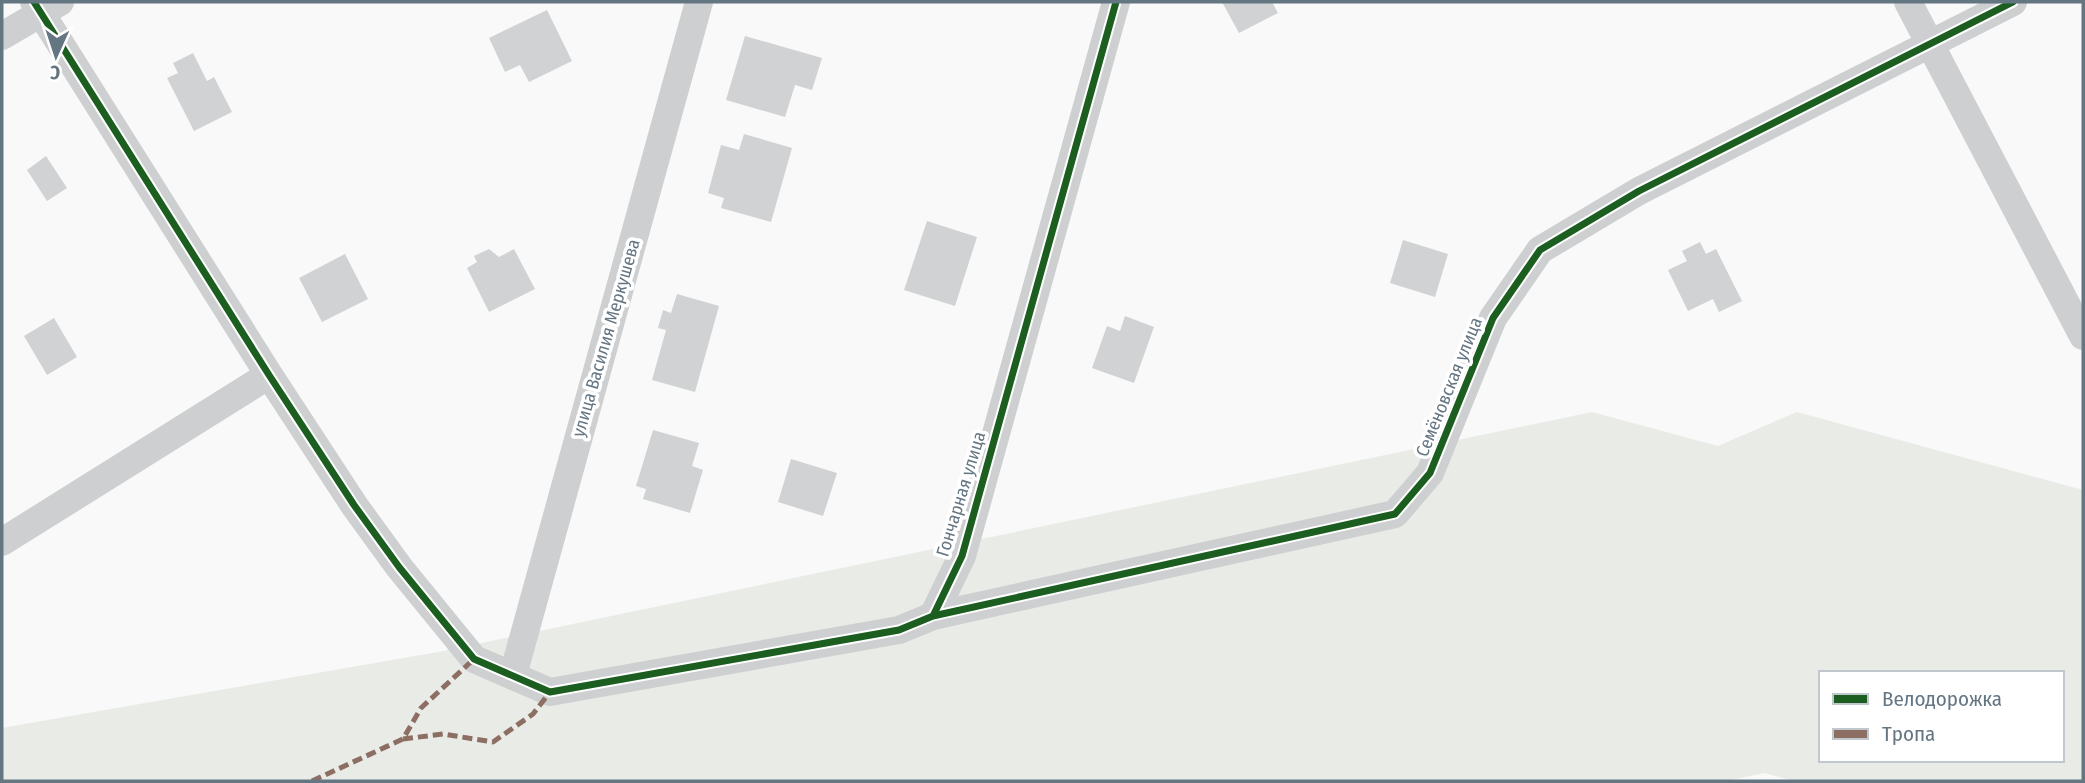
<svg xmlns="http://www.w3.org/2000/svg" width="2085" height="783" viewBox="0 0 2085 783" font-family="'Fira Sans Condensed',sans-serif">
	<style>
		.green { fill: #e8ebe6; fill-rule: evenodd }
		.building { fill: #d0d2d3 }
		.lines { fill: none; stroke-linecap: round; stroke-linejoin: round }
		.minor { stroke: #cecfd0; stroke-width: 28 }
		.quiet { stroke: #8d6e63; stroke-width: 5; stroke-dasharray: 10 5; stroke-linecap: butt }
		.cycleway-casing { stroke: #fff; stroke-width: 11 }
		.cycleway { stroke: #1b5e20; stroke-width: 7 }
		.labels { text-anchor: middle; stroke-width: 7; stroke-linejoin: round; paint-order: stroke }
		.street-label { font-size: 18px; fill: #657683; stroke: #fff }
	</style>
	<rect width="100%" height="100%" fill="#f9f9f9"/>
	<path class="green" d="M 1592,412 L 1718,446 L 1797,412 L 2083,490 L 2083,781 L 1793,781 L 1765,773 L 1725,781 L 2,781 L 2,728 L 438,652 ZM 1821,673 L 2062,673 L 2062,760 L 1821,760 Z"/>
	<path class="building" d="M 1222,2 L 1272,2 L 1278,13 L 1239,33 Z
		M 547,10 L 572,61 L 529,82 L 520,65 L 505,72 L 489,38 Z
		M 745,36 L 822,58 L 812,90 L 795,85 L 785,117 L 726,100 Z
		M 193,53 L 207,81 L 214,77 L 232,112 L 194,131 L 167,78 L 178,73 L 173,63 Z
		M 744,134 L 792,148 L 771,222 L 721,208 L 724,198 L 708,193 L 721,145 L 739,150 Z
		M 46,156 L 67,188 L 47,201 L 27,170 Z
		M 927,221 L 977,237 L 955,306 L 904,290 Z
		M 1403,240 L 1448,254 L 1435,297 L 1390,283 Z
		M 1700,242 L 1706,254 L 1716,249 L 1742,301 L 1719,312 L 1713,299 L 1688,311 L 1668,270 L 1687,261 L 1682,251 Z
		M 489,249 L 499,257 L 514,249 L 535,289 L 489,312 L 467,268 L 477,262 L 474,256 Z
		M 345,254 L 368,299 L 322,322 L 299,278 Z
		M 677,294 L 719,306 L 695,392 L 652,380 L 666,330 L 658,328 L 663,310 L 671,313 Z
		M 1125,316 L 1154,327 L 1134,383 L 1092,368 L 1107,326 L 1120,331 Z
		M 54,318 L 77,357 L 47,375 L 24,336 Z
		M 653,430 L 699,443 L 692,466 L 703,470 L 690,513 L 643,499 L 646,489 L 636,486 Z
		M 791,459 L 837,473 L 823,516 L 778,502 Z"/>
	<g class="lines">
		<path class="minor" d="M 34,2 L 269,375 L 354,505 L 399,567 L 474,659 L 550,692 L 899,630 L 933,616 L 962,556 L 1116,2
			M 1908,2 L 2083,336
			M 2,36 L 60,2
			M 2,542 L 269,375
			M 933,616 L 1395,514 L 1430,473 L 1493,318 L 1540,250 L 1639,191 L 2013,2
			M 513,675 L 699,2"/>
		<path class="quiet" d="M 403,739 L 443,734 L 493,742 L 533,714 L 550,692
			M 312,781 L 403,739 L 421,708 L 474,659"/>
		<g class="cycleway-casing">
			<path id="cycleway" d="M 34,2 L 269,375 L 354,505 L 399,567 L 474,659 L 550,692 L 899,630 L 933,616 L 962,556 L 1116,2
				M 933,616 L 1395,514 L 1430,473 L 1493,318 L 1540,250 L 1639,191 L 2013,2"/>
		</g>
		<use href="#cycleway" class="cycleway"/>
	</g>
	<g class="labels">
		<g class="street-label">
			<text transform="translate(606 338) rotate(-74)" y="6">улица Василия Меркушева</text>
			<text transform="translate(1449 387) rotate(-68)" y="6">Семёновская улица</text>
			<text transform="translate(961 494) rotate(-73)" y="6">Гончарная улица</text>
		</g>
	</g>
	<rect width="2085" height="783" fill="none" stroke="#657683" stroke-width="7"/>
	<rect x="1819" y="671" width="245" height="91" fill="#ffffff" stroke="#c1c8cd" stroke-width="2"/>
	<rect x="1833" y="694" width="35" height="10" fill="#1b5e20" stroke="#c1c8cd" stroke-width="2"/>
	<text x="1882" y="706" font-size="21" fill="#657683">Велодорожка</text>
	<rect x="1833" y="729" width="35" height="10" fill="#8d6e63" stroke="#c1c8cd" stroke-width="2"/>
	<text x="1882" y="741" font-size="21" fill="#657683">Тропа</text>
	<g transform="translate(56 56) rotate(183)" stroke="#ffffff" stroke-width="5" paint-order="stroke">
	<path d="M0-5L12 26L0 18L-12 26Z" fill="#657683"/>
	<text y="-10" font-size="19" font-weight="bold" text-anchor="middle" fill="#657683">С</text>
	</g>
</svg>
